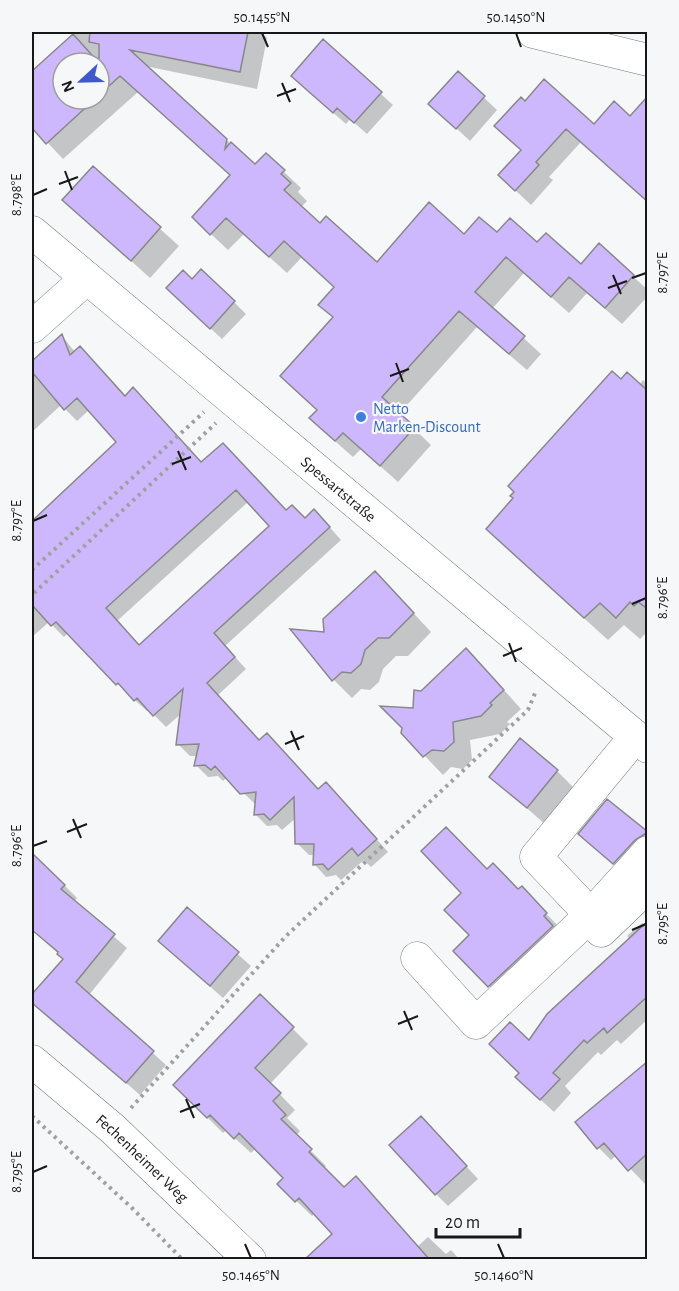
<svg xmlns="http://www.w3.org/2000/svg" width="679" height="1291" viewBox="0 0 679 1291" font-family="'Alegreya Sans',sans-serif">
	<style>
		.shadow { fill: #0003; fill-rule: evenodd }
		.building { fill: #cdb8fd; stroke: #888789; stroke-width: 1.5; fill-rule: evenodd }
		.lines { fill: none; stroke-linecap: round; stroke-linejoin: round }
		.minor-casing { stroke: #78797b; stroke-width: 33 }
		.path { stroke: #a0a0a2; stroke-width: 4; stroke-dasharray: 3 4.5; stroke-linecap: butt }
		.minor { stroke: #fff; stroke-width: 32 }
		.ticks { fill: none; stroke: #181819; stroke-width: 2 }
		.shop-dot { fill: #3f7fe0; stroke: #f6f7f9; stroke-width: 2 }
		.labels { text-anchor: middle; stroke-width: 4.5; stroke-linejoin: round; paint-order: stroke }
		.shop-label { font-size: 16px; fill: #366cbe; stroke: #f6f7f9; text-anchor: start }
		.street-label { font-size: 16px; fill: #181819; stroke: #f6f7f9 }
		.neatline { fill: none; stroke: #181819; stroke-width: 2 }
		.ticks-label { font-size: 15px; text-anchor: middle; fill: #181819 }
	</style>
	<rect width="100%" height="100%" fill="#f6f7f9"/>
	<path class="shadow" d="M 77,32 L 261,32 L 267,38 L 257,89 L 145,66 L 255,166 L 266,155 L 301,188 L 298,192 L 307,201 L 301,207 L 320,225 L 377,264 L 464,236 L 497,234 L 537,244 L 581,266 L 599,246 L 648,290 L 648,296 L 622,324 L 587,293 L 569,313 L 524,273 L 492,309 L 541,354 L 527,370 L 477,327 L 399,414 L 431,445 L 398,482 L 361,449 L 353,457 L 328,435 L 318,411 L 334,318 L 320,305 L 336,287 L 302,257 L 287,273 L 244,234 L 228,250 L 211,234 L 232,176 L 138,92 L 63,159 L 32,126 L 32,73 ZM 63,63 L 99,63 L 99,99 L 63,99 Z
		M 324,42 L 393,105 L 367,134 L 350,119 L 346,124 L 305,88 Z
		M 458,73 L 497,110 L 470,141 L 430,104 Z
		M 525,103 L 594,126 L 630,118 L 648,201 L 581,142 L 549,177 L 553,180 L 531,205 L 515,190 L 522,151 L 496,126 Z
		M 93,168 L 179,246 L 150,278 L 64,200 Z
		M 192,281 L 234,302 L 246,314 L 222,339 L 180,300 Z
		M 32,297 L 51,320 L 32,338 Z
		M 62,336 L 75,352 L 202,464 L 286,512 L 305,520 L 326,523 L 341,540 L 225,646 L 246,669 L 217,696 L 260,741 L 319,791 L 338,796 L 388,852 L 371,867 L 364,860 L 341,880 L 336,875 L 326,877 L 315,865 L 315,855 L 309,855 L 297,843 L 296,818 L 282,830 L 277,825 L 267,826 L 255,814 L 256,805 L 227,777 L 223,781 L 218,776 L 208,777 L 196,765 L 198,756 L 190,756 L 178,744 L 182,713 L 166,727 L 149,710 L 147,711 L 129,695 L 68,633 L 64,637 L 49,622 L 32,637 L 32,522 L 118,442 L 89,410 L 77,421 L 61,405 L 32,432 L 32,363 ZM 249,501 L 272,526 L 139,646 L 117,621 Z
		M 643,380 L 648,384 L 648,631 L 640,639 L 624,625 L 608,640 L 511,552 L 621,382 L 639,385 Z
		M 394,592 L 431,632 L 408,656 L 396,656 L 383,669 L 379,682 L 370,690 L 361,689 L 352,698 L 334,680 L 326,634 Z
		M 485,669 L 521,709 L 507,722 L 510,724 L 500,734 L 470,740 L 472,760 L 463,769 L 451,767 L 443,775 L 403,733 L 421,692 Z
		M 557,771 L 575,789 L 546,825 L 491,777 Z
		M 608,801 L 648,834 L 648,852 L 627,875 L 593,847 Z
		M 32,861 L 37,866 L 40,863 L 56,877 L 77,898 L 74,902 L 127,948 L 89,995 L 166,1065 L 140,1095 L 32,1001 L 32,997 L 64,959 L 32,929 Z
		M 487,871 L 535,902 L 560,928 L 502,1000 L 489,986 L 471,935 Z
		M 187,909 L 251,966 L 223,998 L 173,954 Z
		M 642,923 L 648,925 L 648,1019 L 621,1044 L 617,1040 L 601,1055 L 598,1052 L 565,1086 L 571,1093 L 554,1112 L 530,1090 L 520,1073 L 529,1042 L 630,939 L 627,936 Z
		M 260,996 L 308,1044 L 270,1084 L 295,1110 L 287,1118 L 300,1131 L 296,1136 L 326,1166 L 324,1168 L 344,1189 L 371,1194 L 418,1246 L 428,1237 L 446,1254 L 451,1250 L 460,1260 L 317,1260 L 334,1234 L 315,1213 L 312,1216 L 279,1184 L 285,1178 L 256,1148 L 251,1153 L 226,1130 L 223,1133 L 175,1085 Z
		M 648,1063 L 648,1187 L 617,1155 L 611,1160 L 599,1148 Z
		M 434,1131 L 478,1179 L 448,1206 L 436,1194 Z"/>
	<path class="building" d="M 90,32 L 248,32 L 240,72 L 130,50 L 227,139 L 225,149 L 231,142 L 255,164 L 266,153 L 285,170 L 281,174 L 291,183 L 284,190 L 320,223 L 326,216 L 377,262 L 429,202 L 464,234 L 479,217 L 497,232 L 510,218 L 537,242 L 546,233 L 581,264 L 599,243 L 634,275 L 605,308 L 569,277 L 551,297 L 506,257 L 475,292 L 525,336 L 509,354 L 459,311 L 382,397 L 415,427 L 380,466 L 343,433 L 335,441 L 309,418 L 317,410 L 280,376 L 333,317 L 318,305 L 334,287 L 284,241 L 269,257 L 226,218 L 210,235 L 192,217 L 230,175 L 120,76 L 99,95 L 99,44 L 89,42 Z
		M 73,34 L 99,63 L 63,63 L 63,99 L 95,99 L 46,144 L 32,128 L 32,71 Z
		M 323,39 L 382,92 L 354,123 L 337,108 L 333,113 L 291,76 Z
		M 458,71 L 485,96 L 456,129 L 428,104 Z
		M 544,79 L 594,124 L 614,101 L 630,116 L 648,96 L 648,202 L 566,129 L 536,162 L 539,165 L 515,191 L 498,175 L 521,150 L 494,126 L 521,97 L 525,101 Z
		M 93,166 L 161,227 L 131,261 L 62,200 Z
		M 201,269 L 235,301 L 210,329 L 166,288 L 183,270 L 192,279 Z
		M 62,334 L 70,355 L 80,346 L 125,396 L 133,387 L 201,462 L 223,443 L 286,510 L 292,505 L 305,518 L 314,509 L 330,527 L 214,633 L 235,657 L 207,683 L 259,740 L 267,733 L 318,789 L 326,782 L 377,839 L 358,856 L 352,848 L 328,870 L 323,864 L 313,865 L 314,844 L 295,844 L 294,797 L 270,820 L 264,814 L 254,815 L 256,792 L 240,794 L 215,766 L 211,770 L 205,765 L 194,766 L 199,744 L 176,745 L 183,689 L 153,716 L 137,698 L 134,701 L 118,683 L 116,685 L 56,622 L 51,626 L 32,605 L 32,521 L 116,442 L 77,398 L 64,410 L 32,372 L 32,361 ZM 236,490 L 269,526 L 139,645 L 106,608 Z
		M 612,371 L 621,379 L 627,372 L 648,391 L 648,609 L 638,602 L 634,606 L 630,602 L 616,618 L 600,603 L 584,618 L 486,529 L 513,498 L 510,496 L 514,492 L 508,486 Z
		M 375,571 L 414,613 L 389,638 L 378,638 L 365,650 L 361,664 L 351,673 L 342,672 L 332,681 L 290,629 L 324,632 L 323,619 Z
		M 466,648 L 504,690 L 490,703 L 492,705 L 481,716 L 453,722 L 454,742 L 444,751 L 432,750 L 423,757 L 401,733 L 402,728 L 380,706 L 413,708 L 414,690 L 421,691 Z
		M 520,738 L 558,770 L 527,808 L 489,777 Z
		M 607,799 L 648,832 L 635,840 L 613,864 L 578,834 Z
		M 446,827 L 487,869 L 493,863 L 518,889 L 522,886 L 547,913 L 544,916 L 553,926 L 488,987 L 453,951 L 469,935 L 444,910 L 461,893 L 421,851 Z
		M 32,853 L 65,885 L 61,889 L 115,934 L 76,982 L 154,1051 L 126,1083 L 32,1003 L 32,994 L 63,959 L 57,954 L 58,952 L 32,930 Z
		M 187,907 L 239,952 L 210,986 L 158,941 Z
		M 648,921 L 648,996 L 607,1033 L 604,1028 L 587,1043 L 584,1040 L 553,1073 L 560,1079 L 540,1100 L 515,1077 L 519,1073 L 489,1044 L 510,1022 L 529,1040 L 547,1014 Z
		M 260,994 L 294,1027 L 255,1068 L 281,1093 L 273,1101 L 286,1115 L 281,1119 L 312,1149 L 309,1152 L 344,1187 L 356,1176 L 430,1260 L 304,1260 L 332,1234 L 299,1198 L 295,1202 L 277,1184 L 283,1178 L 239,1133 L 234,1139 L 210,1115 L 207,1118 L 173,1085 Z
		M 648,1061 L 648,1153 L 628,1171 L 604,1143 L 597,1149 L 575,1122 Z
		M 421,1116 L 467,1166 L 435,1195 L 389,1145 Z"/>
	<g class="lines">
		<g class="minor-casing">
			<g id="minor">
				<path d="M 533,32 L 648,60"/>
				<path id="s1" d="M 32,232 L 648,747"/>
				<path d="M 32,327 L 87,278"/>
				<path d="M 635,737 L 536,857 L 591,915 L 648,852"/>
				<path d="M 601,931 L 648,886"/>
				<path d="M 417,958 L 476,1023 L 591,915"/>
				<path id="s2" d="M 32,1061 L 113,1129 L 250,1260"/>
			</g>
		</g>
		<path class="path" d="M 32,570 L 204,412
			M 34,593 L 216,423
			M 131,1108 L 286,936 L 528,710 L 536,691
			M 32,1116 L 132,1208 L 183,1260"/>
		<use href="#minor" class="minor"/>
	</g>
	<path class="ticks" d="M 262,33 L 268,47M 516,33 L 521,47M 282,83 L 290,102M 277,96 L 296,89M 65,171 L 72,190M 59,184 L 78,177M 33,195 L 47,189M 613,275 L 621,294M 632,278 L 646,273M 608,288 L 627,281M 396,363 L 403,382M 390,376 L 409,369M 178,451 L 186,470M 172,464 L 191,457M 33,521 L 47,515M 632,604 L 646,598M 509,643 L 516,662M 503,656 L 522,648M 291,731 L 299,750M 285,744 L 304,736M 73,819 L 81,838M 67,832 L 87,824M 33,846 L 47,841M 632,930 L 646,924M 404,1011 L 412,1030M 398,1024 L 418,1016M 186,1099 L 194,1118M 180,1112 L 200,1104M 33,1172 L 47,1166M 245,1244 L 251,1258M 498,1244 L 504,1258"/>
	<circle class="shop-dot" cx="361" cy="417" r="6"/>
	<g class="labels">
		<g class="shop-label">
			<text x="373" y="414">Netto<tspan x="373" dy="18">Marken-Discount</tspan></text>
		</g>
		<g class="street-label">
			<text dy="6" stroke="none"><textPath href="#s1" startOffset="400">Spessartstraße</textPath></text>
			<text dy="6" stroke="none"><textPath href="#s2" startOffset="147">Fechenheimer Weg</textPath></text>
		</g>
	</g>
	<rect width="679" height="1291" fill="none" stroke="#f6f7f9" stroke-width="66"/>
	<g transform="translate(81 81) rotate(248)"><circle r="28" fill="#f6f7f9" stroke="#9d9e9f" stroke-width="1.5"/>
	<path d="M0-4.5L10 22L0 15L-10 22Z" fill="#3f58cb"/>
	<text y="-9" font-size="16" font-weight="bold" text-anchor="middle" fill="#181819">N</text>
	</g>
	<path d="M436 1228v9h84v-9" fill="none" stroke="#181819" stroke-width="3"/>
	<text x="445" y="1228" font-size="18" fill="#181819" stroke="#f6f7f9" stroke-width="4.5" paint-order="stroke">20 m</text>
	<rect x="33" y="33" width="613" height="1225" class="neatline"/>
	<g class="ticks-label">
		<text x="262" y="22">50.1455°N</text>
		<text x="516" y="22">50.1450°N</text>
		<text transform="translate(16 195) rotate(-90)" y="5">8.798°E</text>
		<text transform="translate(662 273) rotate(-90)" y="5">8.797°E</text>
		<text transform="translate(16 521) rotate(-90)" y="5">8.797°E</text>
		<text transform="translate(662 598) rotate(-90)" y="5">8.796°E</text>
		<text transform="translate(16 846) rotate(-90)" y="5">8.796°E</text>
		<text transform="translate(662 924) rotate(-90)" y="5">8.795°E</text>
		<text transform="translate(16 1172) rotate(-90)" y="5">8.795°E</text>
		<text x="251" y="1280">50.1465°N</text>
		<text x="504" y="1280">50.1460°N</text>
	</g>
</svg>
